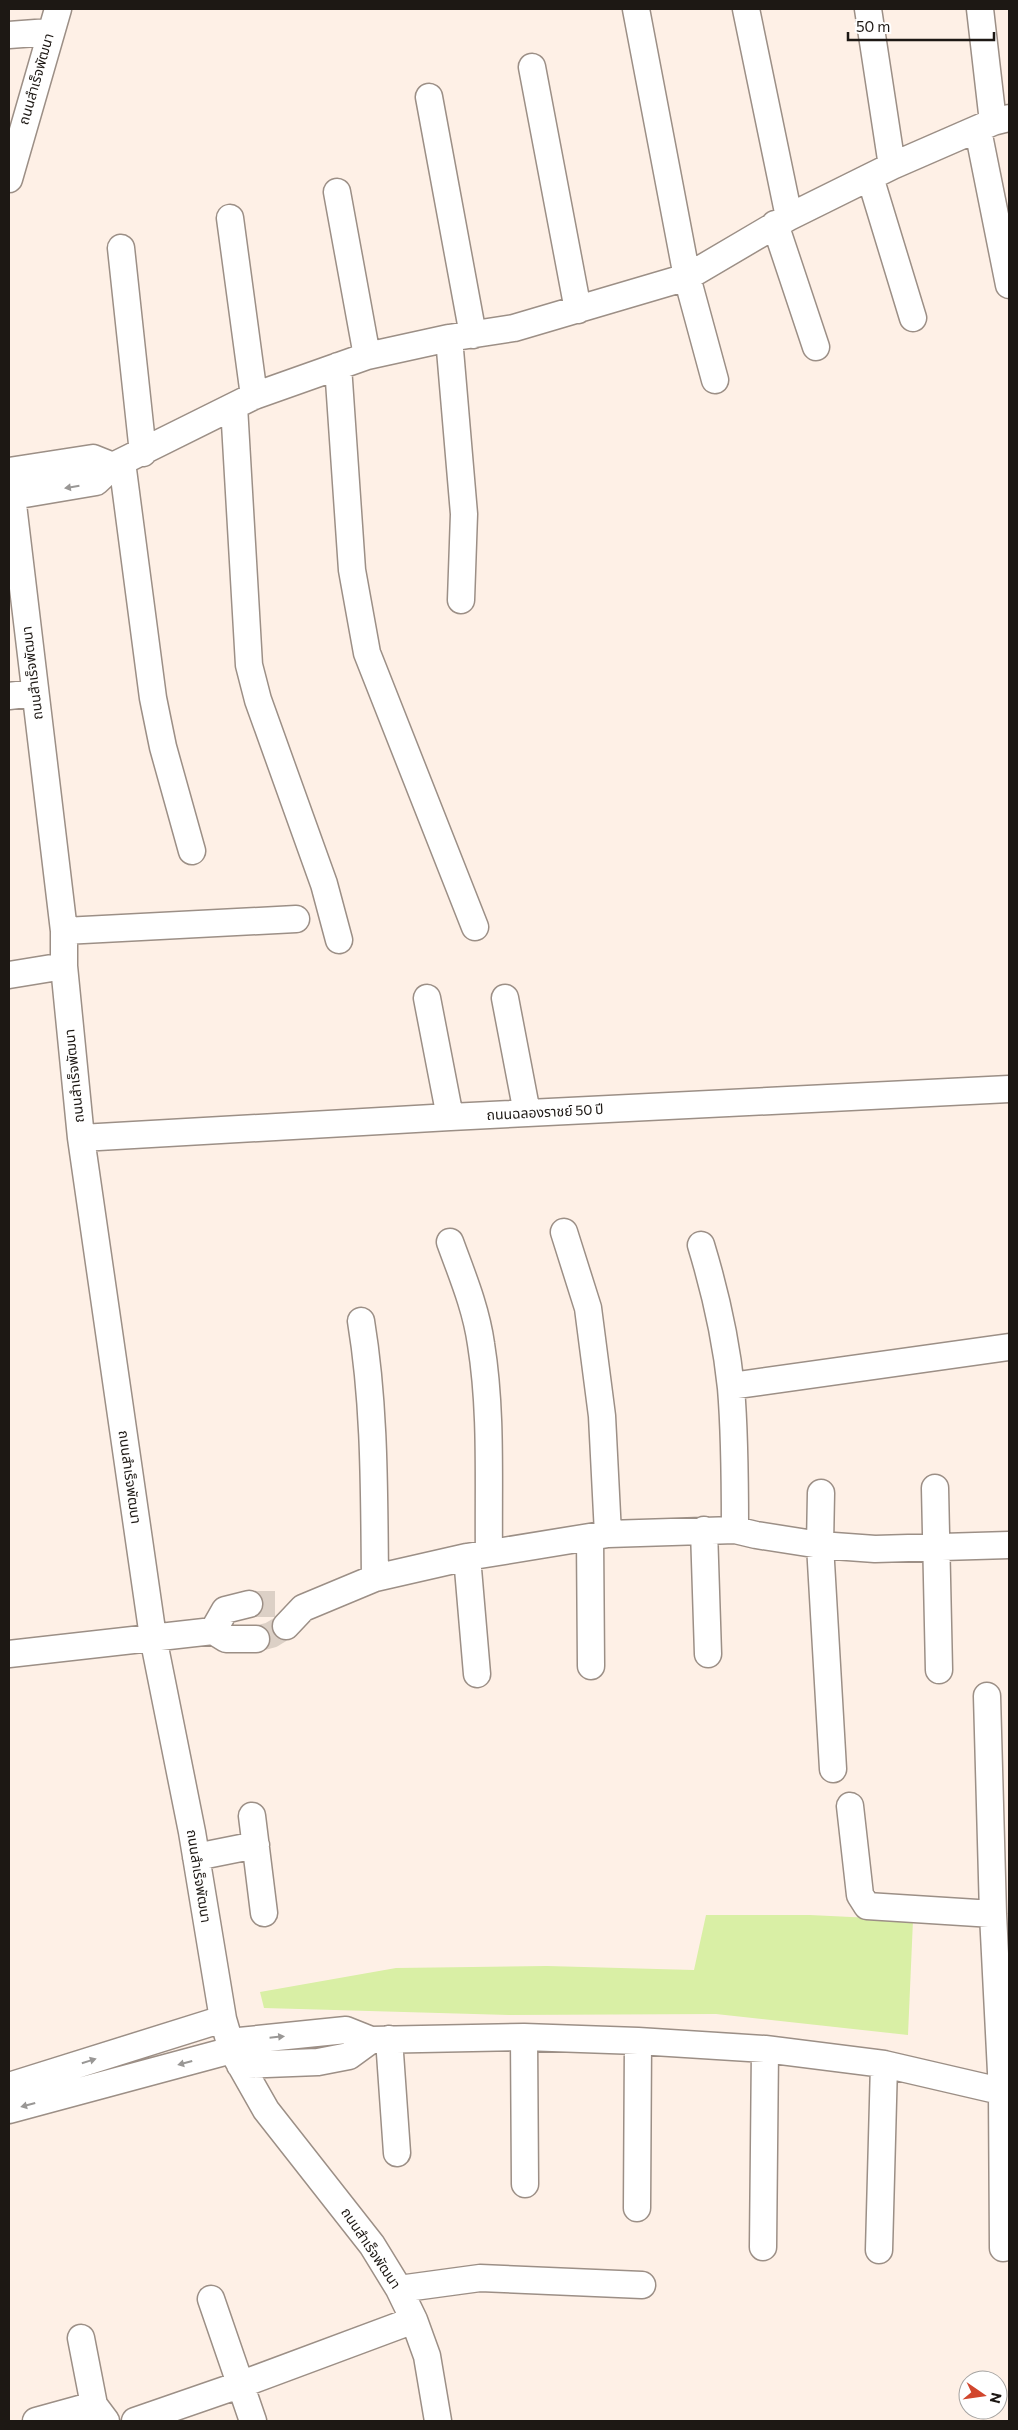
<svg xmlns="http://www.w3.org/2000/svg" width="1018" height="2430" viewBox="0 0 1018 2430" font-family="Commissioner,'Noto Sans Thai',sans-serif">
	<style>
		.green { fill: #d9efa5 }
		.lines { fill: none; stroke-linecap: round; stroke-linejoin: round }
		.minor-tunnel { stroke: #dcd0c6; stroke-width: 26; stroke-dasharray: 26 13; stroke-linecap: butt }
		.minor-casing { stroke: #9c8f86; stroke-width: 29 }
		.minor { stroke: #fff; stroke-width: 26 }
		.oneway { fill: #999795 }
		.labels { text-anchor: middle; stroke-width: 5; stroke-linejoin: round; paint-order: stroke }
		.street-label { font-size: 14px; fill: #1d1814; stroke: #fff }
	</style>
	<rect width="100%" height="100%" fill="#fef0e6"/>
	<path class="green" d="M 706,1915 L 810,1915 L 913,1920 L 908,2035 L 716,2014 L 509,2015 L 264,2008 L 260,1992 L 396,1968 L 547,1966 L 694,1970 Z"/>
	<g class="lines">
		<path class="minor-tunnel" d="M 249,1604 L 280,1604
			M 256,1639 L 271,1635 L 286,1626"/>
		<g class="minor-casing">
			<path id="minor" d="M 636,9 L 687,277 L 715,380
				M 746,9 L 789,217
				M 868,9 L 892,166
				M 980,9 L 993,122
				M 9,35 L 49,32
				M 532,67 L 578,310
				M 429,97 L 473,335
				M 978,130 L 1009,285
				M 870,177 L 913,318
				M 9,179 L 58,9
				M 337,192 L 367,356
				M 230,218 L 254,396
				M 775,224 L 816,347
				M 121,248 L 143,453
				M 449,338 L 464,514 L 461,600
				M 338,366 L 352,570 L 367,653 L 475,927
				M 234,406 L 249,665 L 258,700 L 324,884 L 339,940
				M 122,462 L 153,698 L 163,747 L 192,851
				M 9,471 L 64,931 L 64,966 L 81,1138 L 153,1637 L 192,1832 L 223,2019 L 232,2050 L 266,2110 L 372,2245 L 399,2289 L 414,2320 L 427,2356 L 438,2421
				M 9,471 L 93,458 L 113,466
				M 13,496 L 96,482 L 113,466 L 254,396 L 367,356 L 449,338 L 514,328 L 687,277 L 789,217 L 892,166 L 993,122 L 1009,118
				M 9,696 L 34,693
				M 64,931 L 296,919
				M 9,975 L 64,966
				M 427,998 L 450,1117
				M 505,998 L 527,1113
				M 81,1138 L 450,1117 L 1009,1089
				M 564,1232 L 588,1308 L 602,1416 L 608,1534
				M 450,1242 C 462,1275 476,1308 481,1344 C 492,1412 488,1484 489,1553
				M 701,1245 C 715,1291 726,1339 731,1388 C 735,1435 735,1482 735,1530
				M 361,1321 C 375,1406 374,1492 375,1578
				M 731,1386 L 1009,1347
				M 935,1488 L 939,1670
				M 821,1493 L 820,1545 L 833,1769
				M 704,1530 L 708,1654
				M 590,1537 L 591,1666
				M 467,1557 L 477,1674
				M 286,1626 L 303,1608 L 375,1578 L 467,1557 L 608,1534 L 735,1530 L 756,1535 L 820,1545 L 875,1549 L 1009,1545
				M 213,1631 L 225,1610 L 249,1604
				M 9,1654 L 213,1631 L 226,1639 L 256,1639
				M 987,1696 L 993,1914 L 1002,2092 L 1003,2248
				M 850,1806 L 860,1895 L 867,1906 L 993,1914
				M 252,1816 L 264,1913
				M 196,1857 L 256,1845
				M 524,2037 L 525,2184
				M 389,2039 L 397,2153
				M 229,2042 L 346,2030 L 371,2040 L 524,2037 L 638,2041 L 765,2049 L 884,2064 L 1009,2093
				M 240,2065 L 318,2062 L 349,2056 L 371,2040
				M 9,2086 L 223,2019
				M 9,2110 L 232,2050
				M 637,2208 L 638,2041
				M 763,2247 L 765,2049
				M 879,2250 L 884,2064
				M 399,2289 L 480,2278 L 642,2285
				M 211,2299 L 253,2421
				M 81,2338 L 94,2405 L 106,2421
				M 36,2421 L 94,2405
				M 135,2421 L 242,2384 L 414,2320"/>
		</g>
		<use href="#minor" class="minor"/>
	</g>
	<defs><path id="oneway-solid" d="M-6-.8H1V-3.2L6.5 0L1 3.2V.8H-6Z" transform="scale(1.25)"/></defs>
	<g class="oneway">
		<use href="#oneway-solid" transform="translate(72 487) rotate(171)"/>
		<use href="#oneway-solid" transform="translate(277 2037) rotate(-6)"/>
		<use href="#oneway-solid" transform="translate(89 2061) rotate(-17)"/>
		<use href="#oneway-solid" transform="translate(185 2063) rotate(165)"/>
		<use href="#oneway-solid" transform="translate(28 2105) rotate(165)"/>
	</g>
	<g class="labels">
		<g class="street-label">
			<text transform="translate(36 79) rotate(-74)" y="5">ถนนสำเร็จพัฒนา</text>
			<text transform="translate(32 673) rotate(-97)" y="5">ถนนสำเร็จพัฒนา</text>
			<text transform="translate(74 1076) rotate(-96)" y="5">ถนนสำเร็จพัฒนา</text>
			<text transform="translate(545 1112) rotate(-3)" y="5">ถนนฉลองราชย์ 50 ปี</text>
			<text transform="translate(130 1477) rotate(82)" y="5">ถนนสำเร็จพัฒนา</text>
			<text transform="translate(199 1876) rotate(81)" y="5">ถนนสำเร็จพัฒนา</text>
			<text transform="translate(371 2248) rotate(56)" y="5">ถนนสำเร็จพัฒนา</text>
		</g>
	</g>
	<rect width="1018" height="2430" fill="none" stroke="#1d1814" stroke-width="20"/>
	<g transform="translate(983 2395) rotate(103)"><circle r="24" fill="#ffffff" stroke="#a5a3a1"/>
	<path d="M0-4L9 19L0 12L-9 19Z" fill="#d1462d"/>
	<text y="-8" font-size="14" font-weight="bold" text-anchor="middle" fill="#1d1814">N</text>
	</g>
	<path d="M848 32v8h146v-8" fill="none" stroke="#1d1814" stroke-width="2.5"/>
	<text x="856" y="32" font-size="15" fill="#1d1814" stroke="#ffffff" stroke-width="4" paint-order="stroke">50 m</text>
</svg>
